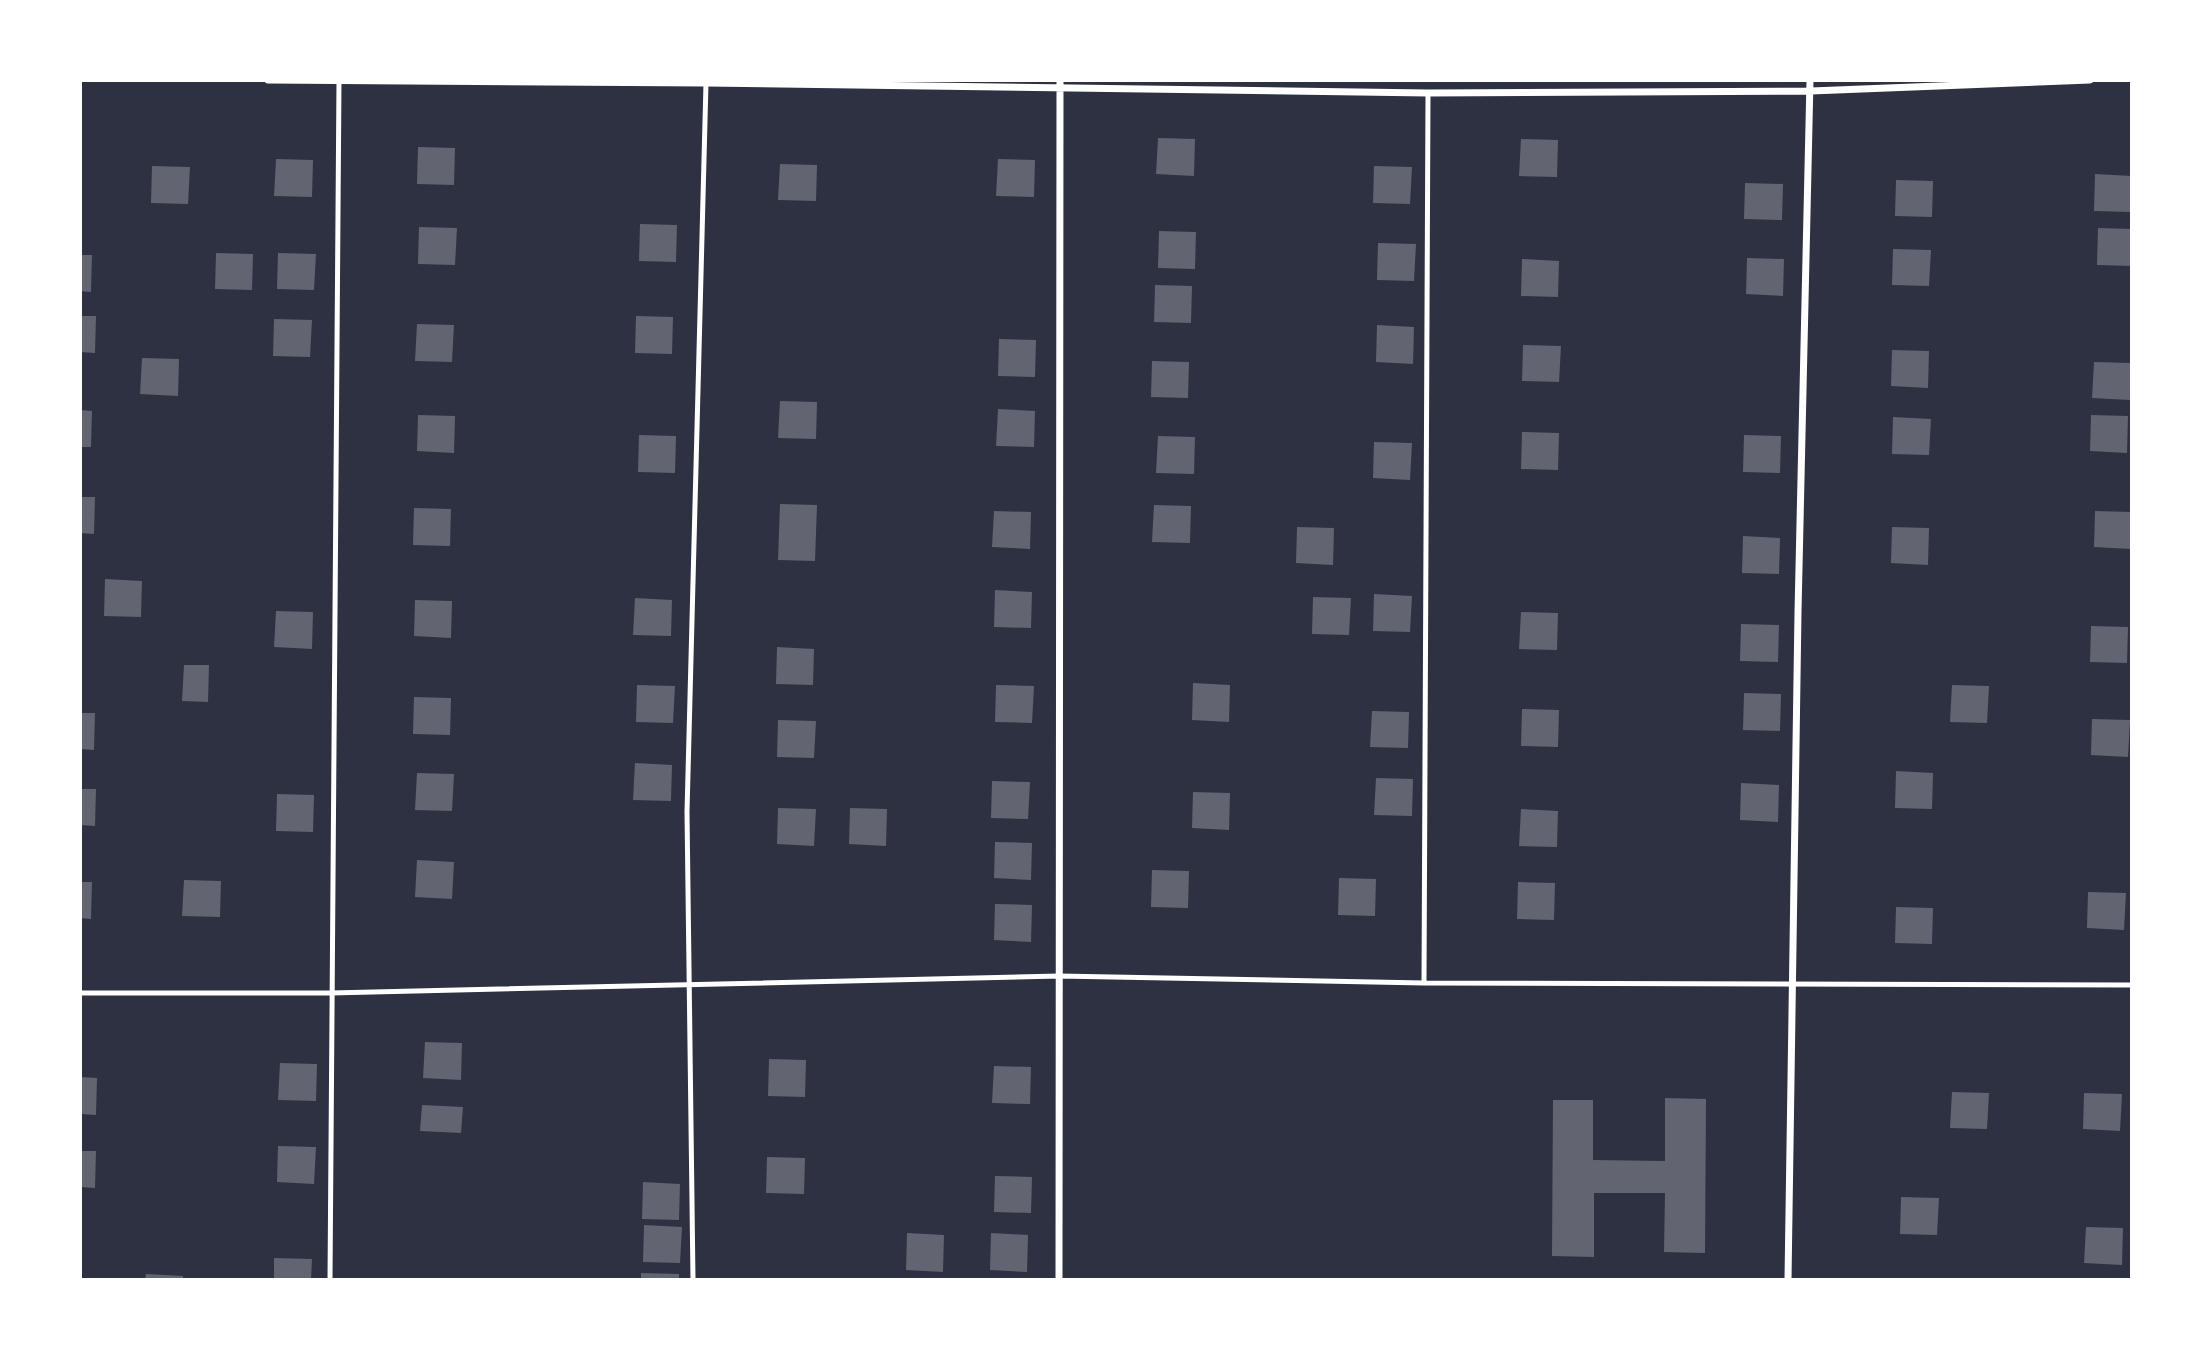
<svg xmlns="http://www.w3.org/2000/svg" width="2212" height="1360" viewBox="0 0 2212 1360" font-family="Arial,sans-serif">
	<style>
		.building { fill: #626471 }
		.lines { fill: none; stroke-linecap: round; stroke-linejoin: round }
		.service { stroke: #fff; stroke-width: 5 }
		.minor { stroke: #fff; stroke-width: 7 }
	</style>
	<rect width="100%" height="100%" fill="#2d3142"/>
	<path class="building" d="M 1158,138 L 1195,139 L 1194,176 L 1156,174 Z
		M 1521,139 L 1558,140 L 1557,177 L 1519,176 Z
		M 418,147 L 455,148 L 454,185 L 417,184 Z
		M 276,159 L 313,160 L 312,197 L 274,196 Z
		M 998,159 L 1035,160 L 1034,197 L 996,196 Z
		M 780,164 L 817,165 L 816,201 L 778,200 Z
		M 152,166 L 190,167 L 188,204 L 151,203 Z
		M 1374,166 L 1412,167 L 1410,204 L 1373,203 Z
		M 2095,174 L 2132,176 L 2131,212 L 2094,211 Z
		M 1896,180 L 1933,181 L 1932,217 L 1895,216 Z
		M 1745,183 L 1783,184 L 1782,220 L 1744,219 Z
		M 640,224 L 677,225 L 676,262 L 639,261 Z
		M 419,227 L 457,228 L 455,265 L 418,264 Z
		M 2098,228 L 2132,229 L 2132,266 L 2097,265 Z
		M 1159,231 L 1196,232 L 1195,269 L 1158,268 Z
		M 1378,243 L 1416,244 L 1414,281 L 1377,280 Z
		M 1893,249 L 1931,250 L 1929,286 L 1892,285 Z
		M 216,253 L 253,254 L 252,290 L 215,289 Z
		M 278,253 L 316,254 L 314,290 L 277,289 Z
		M 80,255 L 92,255 L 91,292 L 80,291 Z
		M 1747,258 L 1784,259 L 1783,296 L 1746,294 Z
		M 1522,259 L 1559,261 L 1558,297 L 1521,296 Z
		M 1155,285 L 1192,286 L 1191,323 L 1154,322 Z
		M 80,316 L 96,316 L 95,353 L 80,352 Z
		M 636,316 L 673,317 L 672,354 L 635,353 Z
		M 274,319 L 312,320 L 310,357 L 273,356 Z
		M 417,324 L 454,325 L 452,362 L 415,361 Z
		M 1377,325 L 1414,327 L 1413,364 L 1376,362 Z
		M 999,339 L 1036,340 L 1035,377 L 998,376 Z
		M 1523,345 L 1561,346 L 1559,382 L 1522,381 Z
		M 1892,350 L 1929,351 L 1928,388 L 1891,386 Z
		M 142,358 L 179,359 L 178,396 L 140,394 Z
		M 1152,361 L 1189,362 L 1188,398 L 1151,397 Z
		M 2094,362 L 2131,363 L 2130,400 L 2092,398 Z
		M 780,401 L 817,402 L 816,439 L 778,438 Z
		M 998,409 L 1035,411 L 1034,447 L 996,446 Z
		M 80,410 L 92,411 L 91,447 L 80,447 Z
		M 418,415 L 455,416 L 454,453 L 417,451 Z
		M 2091,415 L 2128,416 L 2127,453 L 2090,451 Z
		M 1893,417 L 1931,419 L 1929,455 L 1892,454 Z
		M 1522,432 L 1559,433 L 1558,470 L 1521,469 Z
		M 639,435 L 676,436 L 675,473 L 638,472 Z
		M 1744,435 L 1781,436 L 1780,473 L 1743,472 Z
		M 1158,436 L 1195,437 L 1194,474 L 1156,473 Z
		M 1374,442 L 1412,443 L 1410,480 L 1373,478 Z
		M 80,497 L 95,497 L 94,534 L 80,533 Z
		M 780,504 L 817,505 L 815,561 L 778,560 Z
		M 1154,505 L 1191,506 L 1190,543 L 1152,542 Z
		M 414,508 L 451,509 L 450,546 L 413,545 Z
		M 994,511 L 1031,512 L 1030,549 L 992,547 Z
		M 2095,511 L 2132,512 L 2131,549 L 2094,547 Z
		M 1297,527 L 1334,528 L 1333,565 L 1296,563 Z
		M 1892,527 L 1929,528 L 1928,565 L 1891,563 Z
		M 1743,536 L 1780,538 L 1779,574 L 1742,573 Z
		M 105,579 L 142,581 L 141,617 L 104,616 Z
		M 995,590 L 1032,592 L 1031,628 L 994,627 Z
		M 1374,594 L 1412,596 L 1410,632 L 1373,631 Z
		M 1313,597 L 1351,598 L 1349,635 L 1312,634 Z
		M 635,598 L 672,600 L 671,636 L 633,635 Z
		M 415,600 L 452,601 L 451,638 L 414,636 Z
		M 276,611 L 313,612 L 312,649 L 274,647 Z
		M 1521,612 L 1558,613 L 1557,650 L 1519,649 Z
		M 1741,624 L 1779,625 L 1778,662 L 1740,661 Z
		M 2091,626 L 2128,627 L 2127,663 L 2090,662 Z
		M 777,647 L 814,649 L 813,685 L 776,684 Z
		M 184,665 L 209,665 L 208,702 L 182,701 Z
		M 1193,683 L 1230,685 L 1229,722 L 1192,720 Z
		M 637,685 L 675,686 L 673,723 L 636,722 Z
		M 996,685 L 1034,686 L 1032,723 L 995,722 Z
		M 1952,685 L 1989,686 L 1987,723 L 1950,722 Z
		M 1744,693 L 1781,694 L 1780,731 L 1743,730 Z
		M 414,697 L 451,698 L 450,735 L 413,734 Z
		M 1522,709 L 1559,710 L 1558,747 L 1521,746 Z
		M 1372,711 L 1409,712 L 1408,748 L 1370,747 Z
		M 80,713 L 95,713 L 94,750 L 80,749 Z
		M 2092,719 L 2130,720 L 2128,757 L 2091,755 Z
		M 778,720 L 816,721 L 814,758 L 777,757 Z
		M 635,763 L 672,765 L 671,801 L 633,800 Z
		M 1896,771 L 1933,773 L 1932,809 L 1895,808 Z
		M 417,773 L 454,774 L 452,811 L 415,810 Z
		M 1376,778 L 1413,779 L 1412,816 L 1374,815 Z
		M 992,781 L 1030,782 L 1028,819 L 991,818 Z
		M 1741,783 L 1779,785 L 1778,822 L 1740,820 Z
		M 80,789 L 96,789 L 95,826 L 80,825 Z
		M 1193,792 L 1230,793 L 1229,830 L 1192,828 Z
		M 277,794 L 314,795 L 313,832 L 276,831 Z
		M 778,808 L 816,809 L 814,846 L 777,844 Z
		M 850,808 L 887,809 L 886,846 L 849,844 Z
		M 1521,809 L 1558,811 L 1557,847 L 1519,846 Z
		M 995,842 L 1032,843 L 1031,880 L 994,878 Z
		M 417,860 L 454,862 L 452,899 L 415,897 Z
		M 1152,870 L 1189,871 L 1188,908 L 1151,907 Z
		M 1339,878 L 1376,879 L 1375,916 L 1338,915 Z
		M 184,880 L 221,881 L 220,917 L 182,916 Z
		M 80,882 L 92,882 L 91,919 L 80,918 Z
		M 1518,882 L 1555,883 L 1554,920 L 1517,919 Z
		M 2088,892 L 2126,893 L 2124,930 L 2087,928 Z
		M 995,904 L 1032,905 L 1031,942 L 994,940 Z
		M 1896,907 L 1933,908 L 1932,944 L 1895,943 Z
		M 425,1042 L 462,1043 L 461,1080 L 423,1078 Z
		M 769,1059 L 806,1060 L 805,1097 L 768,1096 Z
		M 280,1063 L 317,1064 L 316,1101 L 278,1100 Z
		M 994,1066 L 1031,1067 L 1030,1104 L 992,1103 Z
		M 80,1077 L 97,1078 L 96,1115 L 80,1114 Z
		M 1952,1092 L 1989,1093 L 1987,1129 L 1950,1128 Z
		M 2084,1093 L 2122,1094 L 2120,1131 L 2083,1129 Z
		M 1665,1098 L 1706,1099 L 1705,1253 L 1664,1252 L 1665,1193 L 1594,1193 L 1594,1257 L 1552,1256 L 1553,1100 L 1593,1100 L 1593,1160 L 1665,1161 Z
		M 422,1105 L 463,1107 L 461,1133 L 420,1131 Z
		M 278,1146 L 316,1147 L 314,1184 L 277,1182 Z
		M 80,1151 L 96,1151 L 95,1188 L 80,1187 Z
		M 767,1157 L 805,1158 L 804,1194 L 766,1193 Z
		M 995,1176 L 1032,1177 L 1031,1213 L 994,1212 Z
		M 643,1182 L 680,1184 L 679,1220 L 642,1219 Z
		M 1901,1197 L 1939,1198 L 1937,1235 L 1900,1234 Z
		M 644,1225 L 682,1227 L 680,1263 L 643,1262 Z
		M 2086,1227 L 2123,1228 L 2122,1265 L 2084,1263 Z
		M 907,1233 L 944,1235 L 943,1272 L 906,1270 Z
		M 991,1233 L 1028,1235 L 1027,1272 L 990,1270 Z
		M 274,1258 L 312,1259 L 311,1280 L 274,1280 Z
		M 641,1273 L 679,1274 L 679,1280 L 641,1280 Z
		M 146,1274 L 183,1276 L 183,1280 L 145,1280 Z"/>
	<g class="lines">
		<path class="service" d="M 1424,983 L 1428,93
			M 80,993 L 331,993 L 1059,976 L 1424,983 L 2132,985
			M 330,1280 L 339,80
			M 693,1280 L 687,812 L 706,83"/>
		<path class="minor" d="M 268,80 L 706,83 L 1428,93 L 1811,91 L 2090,80
			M 1059,1280 L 1060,80
			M 1788,1280 L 1798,612 L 1810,80"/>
	</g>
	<rect width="2212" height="1360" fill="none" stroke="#ffffff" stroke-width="164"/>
</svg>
